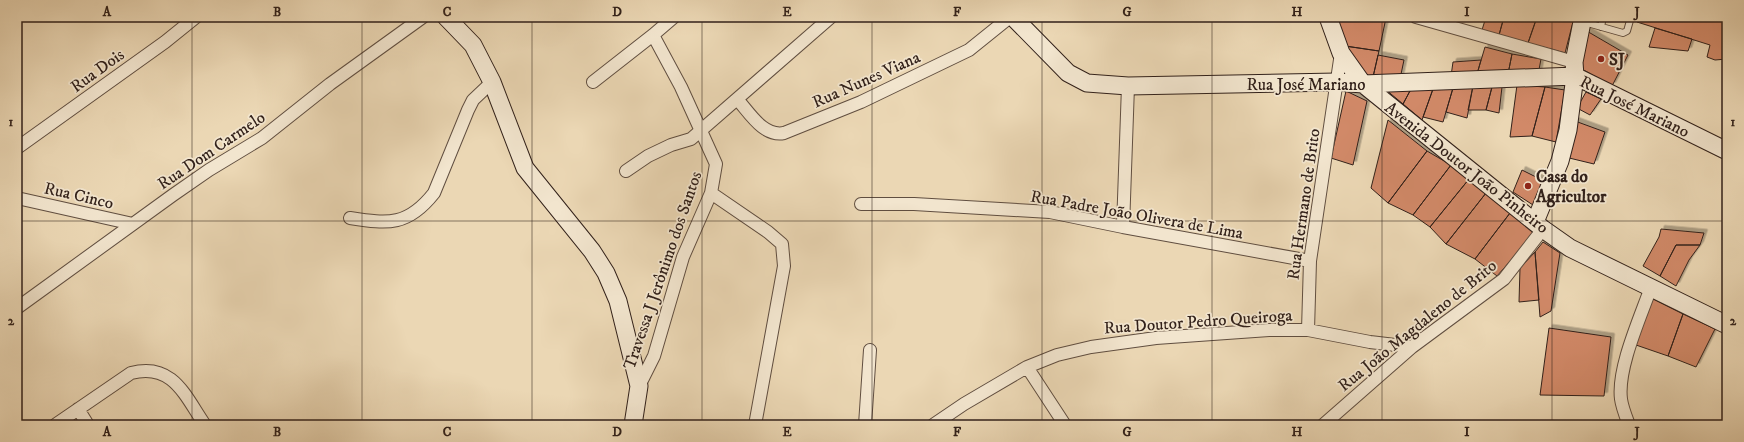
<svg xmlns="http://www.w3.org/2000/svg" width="1744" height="442" viewBox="0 0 1744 442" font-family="'IM FELL DW Pica',serif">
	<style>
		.building { fill: #d18968; stroke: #32211a; filter: url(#shadow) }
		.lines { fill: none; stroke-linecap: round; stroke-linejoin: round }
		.lane-casing { stroke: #604e40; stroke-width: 8 }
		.street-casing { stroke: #604e40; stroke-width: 14 }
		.secondary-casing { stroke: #32211a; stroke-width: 19 }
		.lane { stroke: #f2e5ce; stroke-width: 6 }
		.street { stroke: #f2e5ce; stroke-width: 12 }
		.secondary { stroke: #f2e5ce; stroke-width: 17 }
		.grid { fill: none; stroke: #32211a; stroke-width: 1; stroke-opacity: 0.55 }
		.poi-dot { fill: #8f2418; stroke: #f2e5ce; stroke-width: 1.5 }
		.labels { text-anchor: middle; stroke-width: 3.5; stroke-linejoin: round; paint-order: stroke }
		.poi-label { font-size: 17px; font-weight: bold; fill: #32211a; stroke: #f2e5ce; text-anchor: start }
		.street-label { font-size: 17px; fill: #32211a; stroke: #f2e5ce }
		.neatline { fill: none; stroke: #32211a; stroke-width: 1.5 }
		.grid-label { font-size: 13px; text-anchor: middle; font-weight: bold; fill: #32211a }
	</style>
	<defs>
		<filter id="shadow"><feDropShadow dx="3.5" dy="-3.5" stdDeviation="0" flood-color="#0004"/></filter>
	</defs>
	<rect width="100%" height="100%" fill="#ebd7b4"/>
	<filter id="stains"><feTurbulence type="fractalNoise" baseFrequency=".005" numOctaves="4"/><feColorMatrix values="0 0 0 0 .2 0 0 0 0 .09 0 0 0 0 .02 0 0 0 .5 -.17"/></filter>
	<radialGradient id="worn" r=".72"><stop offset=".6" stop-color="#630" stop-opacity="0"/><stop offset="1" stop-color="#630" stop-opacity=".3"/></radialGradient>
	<path class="building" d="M 1335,17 L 1386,18 L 1379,51 L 1345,46 Z
		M 1486,17 L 1504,17 L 1499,35 L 1482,30 Z
		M 1504,17 L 1537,17 L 1528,43 L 1499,35 Z
		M 1537,17 L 1574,18 L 1565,53 L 1528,43 Z
		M 1639,17 L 1727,17 L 1727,59 L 1715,60 L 1707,57 L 1710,45 L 1637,22 Z
		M 1655,28 L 1692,39 L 1688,51 L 1649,47 Z
		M 1585,30 L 1628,55 L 1612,86 L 1580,68 Z
		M 1345,46 L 1379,51 L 1373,77 L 1362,77 Z
		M 1485,47 L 1512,54 L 1508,74 L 1477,74 Z
		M 1512,54 L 1541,59 L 1538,75 L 1508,74 Z
		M 1378,55 L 1404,60 L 1400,79 L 1373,77 Z
		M 1481,60 L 1477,74 L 1451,76 L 1453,62 Z
		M 1517,85 L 1545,87 L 1532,136 L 1510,137 Z
		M 1473,86 L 1492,87 L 1486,110 L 1468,110 Z
		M 1473,86 L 1467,118 L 1446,112 L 1453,88 Z
		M 1492,87 L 1502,87 L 1499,113 L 1486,110 Z
		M 1545,87 L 1565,90 L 1556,142 L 1532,136 Z
		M 1453,88 L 1443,122 L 1423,117 L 1433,89 Z
		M 1385,89 L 1411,89 L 1403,104 Z
		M 1411,89 L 1433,89 L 1422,120 L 1403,104 Z
		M 1346,91 L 1367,101 L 1353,165 L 1331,158 Z
		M 1586,92 L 1601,99 L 1590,115 L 1577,108 Z
		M 1388,120 L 1427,151 L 1388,203 L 1371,188 Z
		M 1575,121 L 1605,132 L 1594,164 L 1565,157 Z
		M 1427,151 L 1451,165 L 1413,215 L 1388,203 Z
		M 1451,165 L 1469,179 L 1430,227 L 1413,215 Z
		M 1522,170 L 1544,181 L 1533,205 L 1513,192 Z
		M 1469,179 L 1486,193 L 1446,244 L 1430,227 Z
		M 1486,193 L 1510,213 L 1475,259 L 1446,244 Z
		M 1510,213 L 1535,233 L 1497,276 L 1475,259 Z
		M 1661,229 L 1704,233 L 1700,245 L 1676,245 L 1660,276 L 1643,266 L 1659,237 Z
		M 1543,242 L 1560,253 L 1551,311 L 1540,317 L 1535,252 Z
		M 1676,245 L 1700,245 L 1689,260 L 1676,286 L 1660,276 Z
		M 1535,252 L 1539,300 L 1519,302 L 1520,268 Z
		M 1651,298 L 1683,314 L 1668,356 L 1636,345 Z
		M 1683,314 L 1715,329 L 1696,367 L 1668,356 Z
		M 1549,328 L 1611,337 L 1604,396 L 1540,395 Z"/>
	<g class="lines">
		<g class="lane-casing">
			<path id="lane" d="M 1584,22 L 1623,33 L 1627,31 L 1631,17
				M 1601,27 L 1603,17"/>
		</g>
		<g class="street-casing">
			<path id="street" d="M 1416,17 L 1574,62
				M 593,82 L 653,35 L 674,17
				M 737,99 C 749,112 763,137 784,133 L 861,102 L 969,50 L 1010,17
				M 17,148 L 165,42 L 196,17
				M 626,171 L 648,156 L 671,145 L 691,139 L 831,17
				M 711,193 L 768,232 L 782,244 L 784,266 L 755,425
				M 17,198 L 133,224
				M 861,204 L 914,204 L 1050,212 L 1123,227 L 1310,261
				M 350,218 C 389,224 408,226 434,193 L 468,110 L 473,100 L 492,82
				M 1123,227 L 1128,86
				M 17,308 L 173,195 L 209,170 L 262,138 L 330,84 L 423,17
				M 1308,330 L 1310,261 L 1341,53
				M 1027,367 L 1065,425
				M 639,386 L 654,356 L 683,257 L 711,193 L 716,164 L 681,87 L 653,35
				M 78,409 L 88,425
				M 55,425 L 131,373 C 173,362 185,396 205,425
				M 865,425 L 870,350
				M 933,425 L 964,404 L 1027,367 L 1057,355 L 1091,347 L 1156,338 L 1269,330 L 1308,330 L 1370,342 L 1412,347
				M 1323,425 L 1412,347 L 1504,279 L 1543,229
				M 1629,425 C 1626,417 1622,407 1621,399 C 1617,368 1641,316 1651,287"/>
		</g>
		<g class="secondary-casing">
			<path id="secondary" d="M 446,17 L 473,45 L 492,82 L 525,168 L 592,251 L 606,273 L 618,301 L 639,386 L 633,425
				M 1013,17 L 1068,73 L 1087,83 L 1128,86 L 1337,82 L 1363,84 L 1575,76 L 1727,151
				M 1328,17 L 1341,53 L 1363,84 L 1543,229 L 1570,248 L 1727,325
				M 1535,222 L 1560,161 L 1568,130 L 1575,76 L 1574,62 L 1583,17"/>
		</g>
		<use href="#lane" class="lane"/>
		<use href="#street" class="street"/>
		<use href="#secondary" class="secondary"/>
	</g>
	<path class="grid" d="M 192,17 L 192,425M 362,17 L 362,425M 532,17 L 532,425M 702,17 L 702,425M 872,17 L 872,425M 1042,17 L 1042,425M 1212,17 L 1212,425M 1382,17 L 1382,425M 1552,17 L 1552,425M 17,221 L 1727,221"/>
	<g class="poi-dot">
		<circle cx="1601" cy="59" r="4"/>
		<circle cx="1528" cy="186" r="4"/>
	</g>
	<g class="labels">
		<g class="poi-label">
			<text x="1609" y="65">SJ</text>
			<text x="1536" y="182">Casa do<tspan x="1536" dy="20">Agricultor</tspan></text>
		</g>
		<g class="street-label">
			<text transform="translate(97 70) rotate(-36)" y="6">Rua Dois</text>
			<text transform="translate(866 79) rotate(-24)" y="6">Rua Nunes Viana</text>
			<text x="1306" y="90">Rua José Mariano</text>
			<text transform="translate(1635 106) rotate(26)" y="6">Rua José Mariano</text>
			<text transform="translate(211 150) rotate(-34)" y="6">Rua Dom Carmelo</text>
			<text transform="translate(1467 167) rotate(38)" y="6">Avenida Doutor João Pinheiro</text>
			<text transform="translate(79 195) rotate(13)" y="6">Rua Cinco</text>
			<text transform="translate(1303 204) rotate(-82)" y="6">Rua Hermano de Brito</text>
			<text transform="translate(1137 214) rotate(10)" y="6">Rua Padre João Olivera de Lima</text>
			<text transform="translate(662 270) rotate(-71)" y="6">Travessa J Jerônimo dos Santos</text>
			<text transform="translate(1198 321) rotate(-4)" y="6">Rua Doutor Pedro Queiroga</text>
			<text transform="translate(1417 325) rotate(-39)" y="6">Rua João Magdaleno de Brito</text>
		</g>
	</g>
	<rect width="1744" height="442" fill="none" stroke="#ebd7b4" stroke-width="44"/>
	<rect x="22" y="22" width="1700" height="398" class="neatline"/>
	<g class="grid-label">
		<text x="107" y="16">A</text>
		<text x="277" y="16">B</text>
		<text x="447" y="16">C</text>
		<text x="617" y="16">D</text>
		<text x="787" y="16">E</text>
		<text x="957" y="16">F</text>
		<text x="1127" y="16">G</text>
		<text x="1297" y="16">H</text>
		<text x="1467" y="16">I</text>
		<text x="1637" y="16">J</text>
		<text x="11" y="126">1</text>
		<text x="1733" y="126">1</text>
		<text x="11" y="325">2</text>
		<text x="1733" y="325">2</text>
		<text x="107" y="436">A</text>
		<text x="277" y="436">B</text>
		<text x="447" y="436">C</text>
		<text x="617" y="436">D</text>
		<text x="787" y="436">E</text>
		<text x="957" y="436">F</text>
		<text x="1127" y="436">G</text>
		<text x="1297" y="436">H</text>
		<text x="1467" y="436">I</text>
		<text x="1637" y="436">J</text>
	</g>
	<rect width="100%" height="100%" filter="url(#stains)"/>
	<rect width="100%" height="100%" fill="url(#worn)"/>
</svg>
